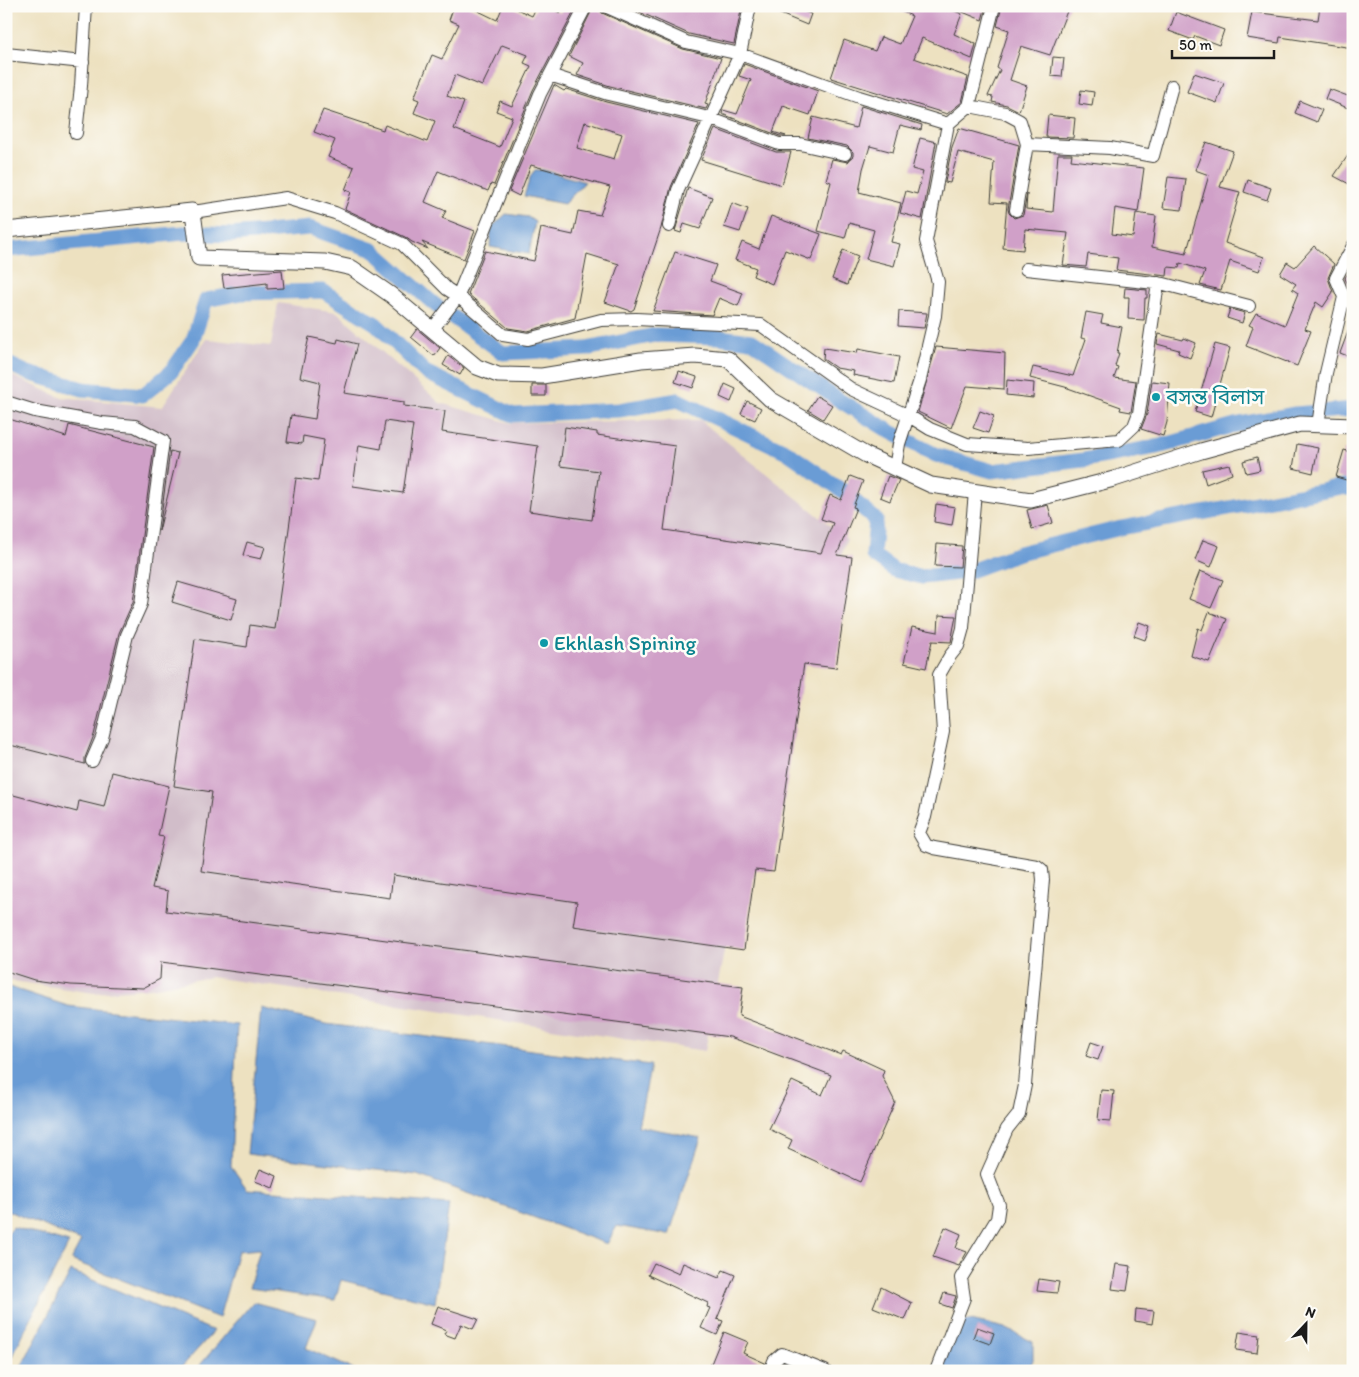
<svg xmlns="http://www.w3.org/2000/svg" width="1359" height="1377" viewBox="0 0 1359 1377" font-family="Itim,'Noto Sans Bengali',sans-serif">
	<style>
		.industrial { fill: #d1bdc9 }
		.water { fill: #6b9cd5; stroke: #445c78; fill-rule: evenodd }
		.lines { fill: none; stroke-linecap: round; stroke-linejoin: round }
		.canal { stroke: #6b9cd5; stroke-width: 15 }
		.building { fill: #d0a0c8; fill-rule: evenodd }
		.minor-casing { stroke: #3b3a35; stroke-width: 14 }
		.tertiary-casing { stroke: #3b3a35; stroke-width: 17 }
		.minor { stroke: #fff; stroke-width: 12 }
		.tertiary { stroke: #fff; stroke-width: 15 }
		.culture-dot { fill: #0f9aa8; stroke: #fdfcf7; stroke-width: 2 }
		.labels { text-anchor: middle; stroke-width: 5; stroke-linejoin: round; paint-order: stroke }
		.culture-label { font-size: 21px; fill: #0d838f; stroke: #fdfcf7; text-anchor: start }
	</style>
	<rect width="100%" height="100%" fill="#fdfcf7"/>
	<filter id="ink" filterUnits="userSpaceOnUse"><feTurbulence type="fractalNoise" baseFrequency=".02" numOctaves="2"/><feDisplacementMap in="SourceGraphic" scale="10" xChannelSelector="R" yChannelSelector="G"/><feConvolveMatrix kernelMatrix="1 2 1 2 8 2 1 2 1" color-interpolation-filters="sRGB"/></filter>
	<filter id="wash" filterUnits="userSpaceOnUse"><feTurbulence type="fractalNoise" baseFrequency=".0096" numOctaves="4" result="noise"/><feDisplacementMap in="SourceGraphic" scale="20" xChannelSelector="R" yChannelSelector="G"/><feGaussianBlur stdDeviation="1.12" result="paint"/><feColorMatrix in="noise" values="0 0 0 0 0 0 0 0 0 0 0 0 0 0 0 0 0 1.4 0 .05"/><feComposite in="paint" operator="in"/></filter>
	<g filter="url(#wash)">
		<rect width="100%" height="100%" fill="#ede1c0"/>
		<path class="industrial" d="M 278,303 L 337,312 L 440,403 L 510,423 L 700,420 L 847,539 L 742,857 L 705,1051 L 211,977 L 151,988 L 94,993 L 6,980 L 6,373 L 60,397 L 162,407 L 206,339 L 271,346 Z"/>
		<path class="water" d="M 535,170 L 543,170 L 585,182 L 564,204 L 524,196 L 531,175 Z
			M 506,214 L 528,217 L 535,222 L 529,254 L 490,247 L 491,228 Z
			M 6,986 L 68,1006 L 237,1025 L 231,1166 L 247,1189 L 449,1204 L 435,1303 L 341,1280 L 335,1300 L 249,1288 L 260,1249 L 238,1251 L 219,1318 L 71,1260 L 81,1241 L 6,1210 Z
			M 261,1008 L 326,1024 L 651,1065 L 638,1126 L 701,1138 L 669,1235 L 617,1226 L 607,1244 L 417,1175 L 247,1154 Z
			M 13,1227 L 69,1243 L 6,1368 L 6,1236 Z
			M 71,1271 L 214,1331 L 178,1371 L 19,1371 Z
			M 253,1302 L 317,1319 L 306,1348 L 357,1371 L 195,1371 Z
			M 971,1320 L 1005,1328 L 1033,1342 L 1033,1360 L 1028,1371 L 942,1371 L 954,1323 ZM 977,1328 L 994,1333 L 990,1344 L 973,1338 Z"/>
		<g class="lines">
			<path class="canal" d="M 6,250 L 184,233 L 231,235 L 310,228 L 373,250 L 434,304 L 503,353 L 586,349 L 655,335 L 718,337 L 752,341 L 839,400 L 891,432 L 936,455 L 992,471 L 1084,460 L 1161,446 L 1235,425 L 1295,414 L 1353,409
				M 6,363 L 28,373 L 83,389 L 143,395 L 171,372 L 193,340 L 206,300 L 242,293 L 323,291 L 376,324 L 425,372 L 513,415 L 619,410 L 678,400 L 787,452 L 843,491 L 876,520 L 873,555 L 894,570 L 922,577 L 967,572 L 1019,553 L 1121,528 L 1342,487 L 1353,489"/>
		</g>
		<g id="blocks">
			<path class="building" d="M 454,6 L 468,6 L 497,20 L 503,6 L 510,6 L 532,16 L 537,6 L 547,6 L 560,13 L 563,6 L 577,6 L 533,90 L 494,185 L 491,184 L 488,191 L 438,171 L 425,202 L 446,211 L 442,218 L 475,231 L 464,259 L 422,242 L 428,249 L 412,242 L 405,237 L 345,209 L 351,192 L 345,190 L 354,167 L 328,157 L 335,140 L 314,132 L 323,110 L 383,130 L 385,125 L 427,142 L 435,121 L 414,113 L 419,100 L 414,98 L 432,55 L 442,59 L 459,24 L 449,20 ZM 502,45 L 528,55 L 524,63 L 531,66 L 512,106 L 500,101 L 496,111 L 512,117 L 500,147 L 454,129 L 464,102 L 447,96 L 455,75 L 482,86 Z
				M 594,6 L 597,6 L 602,13 L 683,49 L 721,58 L 705,104 L 708,105 L 706,109 L 610,86 L 577,75 L 583,63 L 569,56 Z
				M 626,6 L 742,6 L 734,44 L 689,34 Z
				M 761,6 L 790,6 L 811,14 L 807,25 Z
				M 889,6 L 942,6 L 962,14 L 954,34 L 976,44 L 972,59 L 922,38 L 914,58 L 968,77 L 962,102 L 947,114 L 831,78 L 844,40 L 875,51 L 881,37 L 900,44 L 912,16 Z
				M 948,6 L 986,6 L 982,20 Z
				M 1002,6 L 1069,6 L 1050,55 L 1021,46 L 1010,80 L 1027,86 L 1019,111 L 1007,105 L 992,102 L 993,97 L 988,96 L 1000,70 L 997,68 L 1009,30 L 997,26 Z
				M 1320,6 L 1353,6 L 1353,48 L 1280,37 L 1279,43 L 1247,38 L 1252,12 L 1318,20 Z
				M 1176,12 L 1224,30 L 1219,45 L 1195,36 L 1193,40 L 1169,31 Z
				M 1053,57 L 1064,58 L 1062,77 L 1051,76 Z
				M 744,64 L 818,91 L 810,115 L 783,106 L 773,132 L 786,136 L 780,136 L 722,114 L 723,110 L 737,114 L 751,80 L 739,76 Z
				M 1194,73 L 1224,83 L 1217,103 L 1187,92 Z
				M 554,85 L 564,91 L 566,89 L 606,102 L 699,124 L 671,187 L 661,228 L 634,309 L 631,311 L 605,302 L 619,264 L 587,254 L 575,318 L 528,331 L 508,328 L 468,294 L 485,251 L 534,261 L 541,228 L 573,235 L 578,211 L 600,215 L 610,187 L 531,165 L 519,196 L 509,191 ZM 585,122 L 622,134 L 614,159 L 577,148 Z
				M 1329,89 L 1353,98 L 1353,110 L 1325,99 Z
				M 1081,90 L 1094,92 L 1092,106 L 1079,104 Z
				M 1300,101 L 1322,110 L 1317,122 L 1295,113 Z
				M 861,106 L 922,125 L 921,130 L 900,125 L 893,152 L 870,146 L 863,169 L 859,192 L 901,203 L 891,242 L 900,244 L 894,266 L 866,259 L 874,230 L 849,223 L 845,238 L 818,231 L 831,182 L 826,180 L 832,159 L 848,162 L 853,156 L 853,152 L 847,146 L 808,138 L 813,117 L 856,128 Z
				M 1048,115 L 1075,118 L 1073,138 L 1046,137 Z
				M 959,128 L 1019,145 L 1008,209 L 1009,213 L 1014,218 L 1023,215 L 1027,194 L 1026,209 L 1053,212 L 1058,154 L 1072,154 L 1071,160 L 1144,168 L 1138,212 L 1115,208 L 1112,234 L 1133,237 L 1136,213 L 1156,216 L 1152,247 L 1186,254 L 1209,175 L 1195,170 L 1206,142 L 1233,151 L 1220,187 L 1240,192 L 1225,243 L 1264,257 L 1259,271 L 1230,261 L 1221,290 L 1200,285 L 1205,271 L 1180,263 L 1179,268 L 1168,267 L 1167,276 L 1116,270 L 1118,258 L 1088,254 L 1086,267 L 1063,265 L 1068,233 L 1025,229 L 1023,250 L 1003,248 L 1007,203 L 991,202 L 994,162 L 958,152 L 950,183 L 945,182 L 952,147 Z
				M 715,129 L 776,152 L 791,152 L 782,185 L 701,160 Z
				M 920,138 L 936,142 L 922,219 L 900,213 L 906,191 L 917,194 L 923,172 L 912,169 Z
				M 1353,148 L 1353,186 L 1334,176 Z
				M 1168,177 L 1186,179 L 1182,210 L 1163,208 Z
				M 1248,180 L 1271,188 L 1267,200 L 1244,192 Z
				M 688,188 L 712,197 L 700,229 L 684,224 L 681,233 L 675,231 Z
				M 732,203 L 748,209 L 740,232 L 724,227 Z
				M 771,216 L 821,234 L 811,260 L 785,250 L 772,284 L 753,276 L 756,268 L 735,260 L 742,242 L 759,249 Z
				M 1314,246 L 1334,264 L 1328,278 L 1333,292 L 1323,307 L 1316,302 L 1305,329 L 1311,331 L 1297,366 L 1246,346 L 1253,327 L 1249,325 L 1256,313 L 1285,325 L 1298,293 L 1292,289 L 1296,284 L 1280,274 L 1287,262 L 1295,267 Z
				M 843,250 L 858,256 L 847,285 L 832,279 Z
				M 675,252 L 716,265 L 710,281 L 743,293 L 738,306 L 719,298 L 712,315 L 653,311 Z
				M 282,270 L 284,288 L 267,289 L 267,283 L 224,288 L 222,275 Z
				M 1350,270 L 1353,271 L 1353,289 L 1349,287 L 1345,278 Z
				M 1125,288 L 1147,290 L 1147,298 L 1145,298 L 1144,320 L 1128,319 L 1129,297 L 1124,297 Z
				M 1230,309 L 1245,313 L 1242,323 L 1227,318 Z
				M 899,311 L 927,313 L 924,328 L 898,326 Z
				M 1086,312 L 1103,315 L 1101,323 L 1122,327 L 1117,353 L 1119,353 L 1115,366 L 1118,367 L 1114,378 L 1136,381 L 1131,412 L 1120,410 L 1121,407 L 1065,387 L 1030,378 L 1033,367 L 1073,376 L 1086,339 L 1081,338 Z
				M 1352,321 L 1353,321 L 1353,358 L 1340,353 Z
				M 417,329 L 440,348 L 434,356 L 411,337 Z
				M 1159,334 L 1183,340 L 1184,338 L 1196,343 L 1190,358 L 1178,353 L 1179,350 L 1157,344 Z
				M 309,337 L 337,343 L 338,339 L 357,344 L 344,393 L 404,402 L 404,406 L 445,411 L 442,432 L 538,446 L 529,511 L 592,520 L 599,471 L 560,466 L 565,427 L 597,432 L 597,435 L 675,446 L 664,530 L 821,553 L 833,523 L 821,519 L 830,495 L 841,500 L 850,476 L 863,481 L 853,507 L 856,508 L 837,555 L 852,557 L 836,668 L 804,664 L 774,872 L 755,870 L 744,950 L 573,926 L 577,902 L 393,875 L 390,898 L 201,871 L 212,792 L 174,786 L 195,639 L 247,647 L 250,625 L 275,629 L 296,478 L 318,481 L 324,440 L 303,436 L 302,444 L 287,442 L 291,415 L 315,419 L 320,382 L 300,377 ZM 385,421 L 413,425 L 403,493 L 353,486 L 359,445 L 381,449 Z
				M 1215,344 L 1230,348 L 1211,417 L 1195,412 Z
				M 936,347 L 1005,353 L 1004,389 L 967,386 L 951,428 L 918,412 Z
				M 824,348 L 857,353 L 858,349 L 899,357 L 894,383 L 853,375 L 854,371 L 836,368 L 823,359 Z
				M 448,356 L 464,368 L 460,375 L 443,365 Z
				M 679,371 L 697,377 L 693,388 L 675,382 Z
				M 1007,380 L 1034,383 L 1033,398 L 1006,395 Z
				M 1152,381 L 1170,383 L 1167,422 L 1163,436 L 1141,429 L 1147,414 Z
				M 725,384 L 736,389 L 731,402 L 720,397 Z
				M 532,385 L 546,385 L 546,396 L 532,396 Z
				M 817,396 L 832,405 L 823,419 L 808,410 Z
				M 747,401 L 761,408 L 755,420 L 741,414 Z
				M 980,411 L 994,416 L 988,433 L 973,428 Z
				M 6,418 L 66,437 L 69,425 L 154,447 L 133,602 L 119,633 L 94,735 L 85,758 L 85,764 L 6,744 Z
				M 1297,444 L 1318,448 L 1313,473 L 1293,468 Z
				M 1344,450 L 1353,453 L 1353,482 L 1336,477 Z
				M 170,451 L 178,453 L 159,531 Z
				M 1257,457 L 1260,470 L 1246,473 L 1243,461 Z
				M 1229,464 L 1232,474 L 1206,484 L 1202,470 Z
				M 888,476 L 899,480 L 890,501 L 880,497 Z
				M 936,504 L 955,507 L 952,525 L 934,522 Z
				M 1048,505 L 1053,523 L 1032,529 L 1027,510 Z
				M 1203,540 L 1219,546 L 1211,567 L 1195,560 Z
				M 247,542 L 265,547 L 261,559 L 243,555 Z
				M 937,544 L 962,546 L 960,567 L 935,566 Z
				M 1200,571 L 1223,580 L 1211,608 L 1189,599 Z
				M 178,582 L 237,599 L 231,620 L 172,602 Z
				M 1209,612 L 1227,619 L 1209,662 L 1191,656 L 1198,628 L 1202,630 Z
				M 939,615 L 956,616 L 951,642 L 932,641 L 926,668 L 904,663 L 912,627 L 938,632 Z
				M 1139,622 L 1150,626 L 1145,640 L 1134,636 Z
				M 112,772 L 169,786 L 158,836 L 164,837 L 152,888 L 168,891 L 166,911 L 743,987 L 739,1016 L 841,1055 L 843,1051 L 884,1070 L 882,1076 L 895,1102 L 860,1182 L 788,1149 L 792,1140 L 769,1129 L 792,1081 L 822,1095 L 831,1075 L 730,1037 L 161,962 L 160,979 L 143,988 L 71,985 L 34,980 L 6,971 L 6,793 L 77,812 L 79,801 L 104,807 Z
				M 1091,1042 L 1103,1046 L 1098,1060 L 1086,1056 Z
				M 1101,1090 L 1114,1091 L 1111,1121 L 1098,1120 Z
				M 260,1169 L 277,1176 L 273,1188 L 255,1181 Z
				M 945,1227 L 961,1234 L 956,1248 L 967,1252 L 959,1266 L 933,1257 Z
				M 654,1263 L 679,1274 L 683,1263 L 719,1278 L 723,1270 L 735,1275 L 717,1319 L 723,1321 L 717,1335 L 701,1328 L 710,1308 L 707,1307 L 708,1303 L 648,1275 Z
				M 1116,1264 L 1131,1266 L 1127,1291 L 1112,1289 Z
				M 1039,1279 L 1059,1282 L 1057,1293 L 1037,1291 Z
				M 881,1287 L 912,1303 L 905,1320 L 873,1307 Z
				M 944,1293 L 956,1296 L 952,1308 L 940,1304 Z
				M 438,1306 L 478,1319 L 473,1329 L 461,1324 L 455,1338 L 444,1334 L 446,1330 L 431,1324 Z
				M 1136,1309 L 1154,1311 L 1152,1324 L 1135,1321 Z
				M 977,1327 L 994,1333 L 990,1344 L 973,1338 Z
				M 724,1332 L 748,1342 L 743,1353 L 765,1363 L 761,1371 L 708,1371 Z
				M 1239,1332 L 1259,1335 L 1257,1353 L 1236,1350 Z"/>
		</g>
	</g>
	<g filter="url(#ink)">
		<use href="#blocks" fill-opacity="0" stroke="#3b3a35" stroke-width="1"/>
		<g class="lines">
			<g class="minor-casing">
				<path id="minor" d="M 605,6 L 686,42 L 740,54 L 859,97 L 948,124
					M 6,54 L 83,62
					M 550,75 L 608,94 L 709,118 L 779,144 L 800,144 L 845,154
					M 969,106 L 1005,113 L 1020,121 L 1027,144 L 1110,148 L 1153,156 L 1172,86
					M 76,133 L 81,86 L 86,6
					M 1016,210 L 1027,144
					M 193,212 L 286,198 L 335,213 L 402,244 L 447,289 L 458,296 L 503,335 L 528,339 L 601,320 L 636,319 L 761,325 L 851,389 L 909,416 L 930,429 L 967,444 L 1028,448 L 1119,440 L 1134,426 L 1139,413 L 1158,283
					M 669,226 L 678,190 L 740,54 L 750,6
					M 1026,269 L 1164,284 L 1249,306
					M 432,330 L 458,296 L 540,94 L 586,6
					M 6,402 L 35,411 L 102,423 L 135,426 L 163,441 L 141,604 L 127,635 L 102,738 L 92,761
					M 1318,425 L 1326,373 L 1344,297 L 1336,278 L 1353,246
					M 895,468 L 899,444 L 920,380 L 935,316 L 938,282 L 926,241 L 948,124 L 969,106 L 994,6
					M 770,1371 L 774,1361 L 782,1354 L 825,1371
					M 936,1371 L 964,1298 L 961,1278 L 997,1219 L 999,1205 L 987,1174 L 1007,1129 L 1019,1114 L 1025,1085 L 1043,880 L 1042,870 L 1037,866 L 934,848 L 926,845 L 919,833 L 925,817 L 943,732 L 939,675 L 950,656 L 958,646 L 963,628 L 975,492"/>
			</g>
			<g class="tertiary-casing">
				<path id="tertiary" d="M 193,212 L 199,258 L 325,262 L 352,268 L 391,295 L 477,367 L 498,375 L 542,376 L 641,360 L 695,356 L 728,359 L 770,399 L 866,455 L 931,485 L 1031,500 L 1114,479 L 1201,451 L 1300,424 L 1353,426
					M 6,230 L 192,211"/>
			</g>
			<use href="#minor" class="minor"/>
			<use href="#tertiary" class="tertiary"/>
		</g>
	</g>
	<g class="culture-dot">
		<circle cx="1156" cy="397" r="5"/>
		<circle cx="544" cy="643" r="5"/>
	</g>
	<g class="labels">
		<g class="culture-label">
			<text x="1166" y="404">বসন্ত বিলাস</text>
			<text x="554" y="650">Ekhlash Spining</text>
		</g>
	</g>
	<rect width="1359" height="1377" fill="none" stroke="#fdfcf7" stroke-width="25"/>
	<g transform="translate(1306 1324) rotate(22)" stroke="#fdfcf7" stroke-width="4" paint-order="stroke">
	<path d="M0-4L9 19L0 12L-9 19Z" fill="#1c1c1c"/>
	<text y="-8" font-size="14" font-weight="bold" text-anchor="middle" fill="#1c1c1c">N</text>
	</g>
	<path d="M1172 50v8h102v-8" fill="none" stroke="#1c1c1c" stroke-width="2.5"/>
	<text x="1179" y="50" font-size="15" fill="#1c1c1c" stroke="#fdfcf7" stroke-width="4" paint-order="stroke">50 m</text>
</svg>
